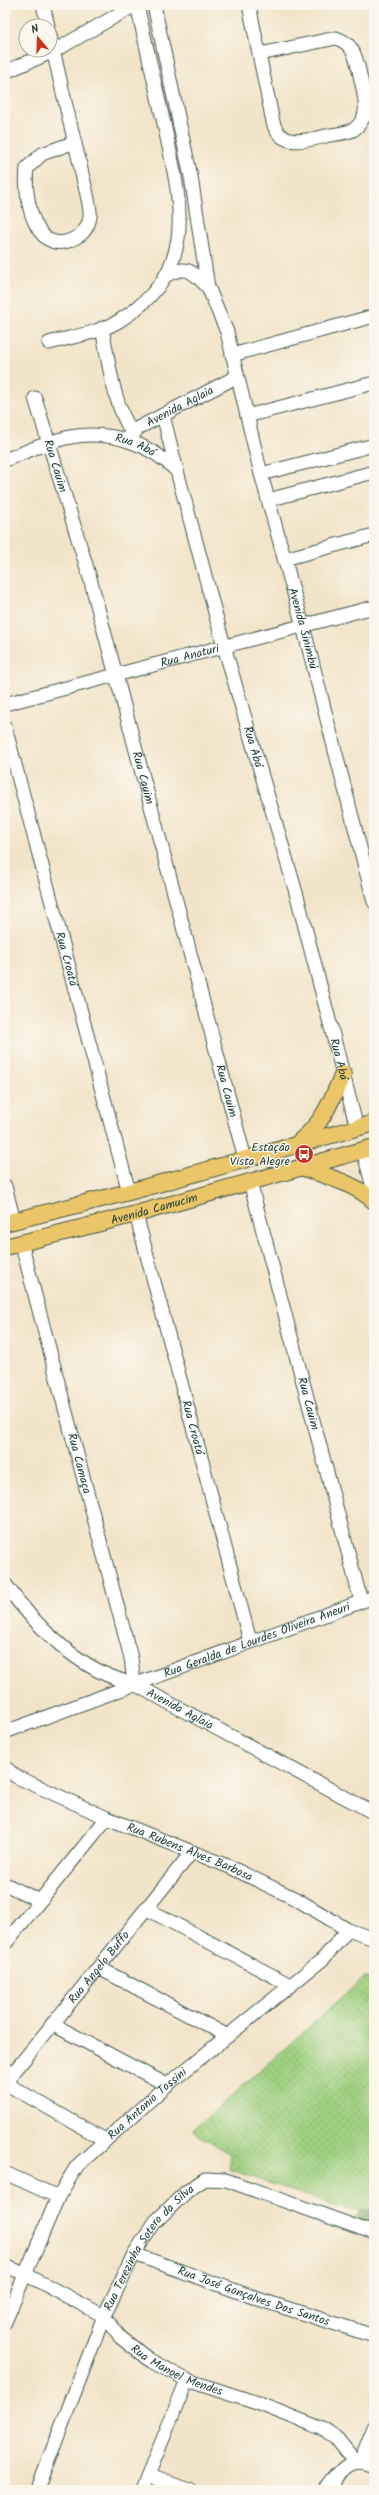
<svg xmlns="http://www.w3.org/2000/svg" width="379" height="2495" viewBox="0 0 379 2495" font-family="Kalam,sans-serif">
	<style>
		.grass { fill: url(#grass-dots); stroke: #5f865a }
		.forest { fill: url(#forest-firs); stroke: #4f7851 }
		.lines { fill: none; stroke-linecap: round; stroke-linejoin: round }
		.minor-casing { stroke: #3f564a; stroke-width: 15 }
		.major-casing { stroke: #3f564a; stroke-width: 18 }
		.minor { stroke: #fff; stroke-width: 13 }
		.major { stroke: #ebc669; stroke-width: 16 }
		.labels { text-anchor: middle; stroke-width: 3; stroke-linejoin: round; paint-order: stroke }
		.street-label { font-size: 12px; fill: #1f3d34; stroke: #fbf7ec }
		.poi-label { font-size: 12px; fill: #1f3d34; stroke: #fbf7ec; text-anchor: end }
	</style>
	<defs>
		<pattern id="grass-dots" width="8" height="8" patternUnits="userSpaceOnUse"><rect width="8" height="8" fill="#9fd080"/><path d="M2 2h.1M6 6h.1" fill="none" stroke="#81aa6a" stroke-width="1.8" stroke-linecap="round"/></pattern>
		<pattern id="forest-firs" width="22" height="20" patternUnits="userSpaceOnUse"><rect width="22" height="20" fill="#7fb26e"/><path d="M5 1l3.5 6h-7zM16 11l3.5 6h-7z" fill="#67925b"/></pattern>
	</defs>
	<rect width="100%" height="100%" fill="#fbf7ec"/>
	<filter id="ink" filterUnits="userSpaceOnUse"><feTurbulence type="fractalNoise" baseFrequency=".025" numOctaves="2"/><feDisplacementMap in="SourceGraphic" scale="8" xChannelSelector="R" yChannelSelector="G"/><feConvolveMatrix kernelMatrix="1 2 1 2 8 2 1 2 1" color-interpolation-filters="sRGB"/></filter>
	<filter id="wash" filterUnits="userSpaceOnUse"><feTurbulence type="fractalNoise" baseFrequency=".012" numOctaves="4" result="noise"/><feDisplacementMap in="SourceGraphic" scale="16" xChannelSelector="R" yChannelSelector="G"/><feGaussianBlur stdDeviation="0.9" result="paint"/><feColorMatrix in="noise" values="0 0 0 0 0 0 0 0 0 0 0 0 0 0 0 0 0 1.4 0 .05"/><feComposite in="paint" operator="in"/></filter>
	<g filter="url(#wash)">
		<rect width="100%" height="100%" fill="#f2e4c9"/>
		<path class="grass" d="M 364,1978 L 374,1979 L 374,2211 L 361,2211 L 330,2204 L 229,2169 L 231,2155 L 193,2130 Z"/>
		<path class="forest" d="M 361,2211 L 374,2211 L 374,2231 L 352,2222 Z"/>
	</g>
	<g filter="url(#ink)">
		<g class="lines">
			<g class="minor-casing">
				<g id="minor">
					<path d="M 43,5 L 48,26"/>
					<path id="s1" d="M 154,5 L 191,177 L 208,287 L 227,332 L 261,474 L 303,626 L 374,902"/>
					<path d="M 249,5 L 273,122 C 280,150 309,140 330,135 C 337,134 347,133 353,130 C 359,126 364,119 365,112 C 367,99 361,83 359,70 C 355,54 352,43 336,38 L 260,54"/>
					<path d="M 50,35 C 59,77 69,119 79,160 C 82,177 88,194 90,211 C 91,219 87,230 80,235 C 36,265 23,198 27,168 L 42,154 L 75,142"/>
					<path d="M 5,72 L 54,51 L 135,5"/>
					<path d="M 167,275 C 188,264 192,272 208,287"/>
					<path d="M 102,328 C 109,363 113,404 133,434"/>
					<path d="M 49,343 C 71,337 99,333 119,321 C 201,270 181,203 164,124 C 155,84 146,45 137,5"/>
					<path d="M 232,355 L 374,316"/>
					<path id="s2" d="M 35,398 L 90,578 L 245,1159"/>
					<path d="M 163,415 L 177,471"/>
					<path d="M 247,416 L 374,383"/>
					<path id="s3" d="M 129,441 L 138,428 L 236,377"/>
					<path id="s4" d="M 5,460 C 28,451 53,439 77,436 C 115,431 151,445 177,471 L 224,646 L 297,896 L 357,1128"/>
					<path d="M 261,474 L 374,445"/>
					<path d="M 268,500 L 374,472"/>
					<path d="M 284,559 L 374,535"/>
					<path id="s5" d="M 5,704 L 374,607"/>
					<path id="s6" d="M 5,727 L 129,1192"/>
					<path d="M 363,1150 L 374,1191"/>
					<path id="s7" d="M 250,1182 L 361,1601"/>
					<path d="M 5,1186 L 14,1221"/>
					<path id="s8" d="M 136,1214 L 250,1641"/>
					<path id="s9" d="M 21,1242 L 131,1658 L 134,1684"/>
					<path id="s10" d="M 5,1584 C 36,1627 81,1672 134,1684 L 374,1813"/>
					<path id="s11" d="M 5,1732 L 374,1597"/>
					<path id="s12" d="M 5,1767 L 15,1776 L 107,1818 L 230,1867 L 298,1900 L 348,1930 L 374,1939"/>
					<path d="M 5,1884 L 38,1900"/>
					<path d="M 147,1909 L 290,1985"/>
					<path d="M 5,1944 L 107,1818"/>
					<path d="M 99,1968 L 228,2036"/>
					<path d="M 52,2024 L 167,2085"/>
					<path id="s13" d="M 5,2083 L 192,1852"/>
					<path d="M 5,2083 L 105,2140"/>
					<path d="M 5,2173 L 58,2197"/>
					<path id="s14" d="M 134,2254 L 264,2301 L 374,2336"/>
					<path id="s15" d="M 5,2266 L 25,2274 L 104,2316 L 120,2337 L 148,2359 L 187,2380 L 257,2403 L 323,2429 L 335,2437 L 355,2462"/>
					<path id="s16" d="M 5,2322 L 58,2197 L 77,2166 L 167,2085 L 323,1959 L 348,1930"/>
					<path d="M 360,2462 L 374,2427"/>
					<path d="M 148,2476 L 190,2490"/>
					<path id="s17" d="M 37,2490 L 104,2316 L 134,2254 L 155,2222 L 186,2192 L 205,2179 L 226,2180 L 374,2233"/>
					<path d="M 142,2490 L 187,2380"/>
					<path d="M 323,2490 L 336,2475"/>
					<path d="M 334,2490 C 335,2468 354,2455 374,2467"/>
				</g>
			</g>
			<g class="major-casing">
				<g id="major">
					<path d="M 299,1142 C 324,1122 330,1103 343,1074"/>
					<path d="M 302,1167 C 328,1177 354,1183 374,1201"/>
					<path d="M 5,1223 L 129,1192 L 374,1123"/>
					<path id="s18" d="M 5,1247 L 136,1214 L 374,1147"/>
				</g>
			</g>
			<use href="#minor" class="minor"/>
			<use href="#major" class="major"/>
		</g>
	</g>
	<defs>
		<g id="bus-disc" transform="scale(1)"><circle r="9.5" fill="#c8321e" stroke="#fbf7ec"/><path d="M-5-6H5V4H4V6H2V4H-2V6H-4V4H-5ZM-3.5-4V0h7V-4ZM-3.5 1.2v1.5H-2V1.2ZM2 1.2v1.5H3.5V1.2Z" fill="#fff"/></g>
	</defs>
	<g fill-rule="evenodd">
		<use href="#bus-disc" x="304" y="1154"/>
	</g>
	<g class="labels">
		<g class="street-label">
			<text dy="4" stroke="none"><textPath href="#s3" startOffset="63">Avenida Aglaia</textPath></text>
			<text dy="4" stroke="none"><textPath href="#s4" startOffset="136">Rua Abá</textPath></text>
			<text dy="4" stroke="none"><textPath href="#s2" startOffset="71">Rua Cauim</textPath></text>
			<text dy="4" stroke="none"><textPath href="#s1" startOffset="642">Avenida Sinimbú</textPath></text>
			<text dy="4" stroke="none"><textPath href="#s5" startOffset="191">Rua Anaturi</textPath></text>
			<text dy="4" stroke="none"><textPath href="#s4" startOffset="472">Rua Abá</textPath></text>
			<text dy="4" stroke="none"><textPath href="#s2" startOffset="395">Rua Cauim</textPath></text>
			<text dy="4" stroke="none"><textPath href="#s6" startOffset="240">Rua Croatá</textPath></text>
			<text dy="4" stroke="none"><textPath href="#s4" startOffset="796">Rua Abá</textPath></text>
			<text dy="4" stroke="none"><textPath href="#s2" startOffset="719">Rua Cauim</textPath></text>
			<text dy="4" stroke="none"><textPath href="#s18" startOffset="154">Avenida Camucim</textPath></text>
			<text dy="4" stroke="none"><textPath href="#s7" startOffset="229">Rua Cauim</textPath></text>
			<text dy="4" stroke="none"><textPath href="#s8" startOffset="221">Rua Croatá</textPath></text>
			<text dy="4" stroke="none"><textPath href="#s9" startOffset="229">Rua Camaça</textPath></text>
			<text dy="4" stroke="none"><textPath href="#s11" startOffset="268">Rua Geralda de Lourdes Oliveira Aneuri</textPath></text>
			<text dy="4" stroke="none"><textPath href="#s10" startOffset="219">Avenida Aglaia</textPath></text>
			<text dy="4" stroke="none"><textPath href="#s12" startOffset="204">Rua Rubens Alves Barbosa</textPath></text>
			<text dy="4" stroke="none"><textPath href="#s13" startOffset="149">Rua Angelo Buffo</textPath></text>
			<text dy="4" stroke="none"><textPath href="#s16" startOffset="266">Rua Antonio Tossini</textPath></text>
			<text dy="4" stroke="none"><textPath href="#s17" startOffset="269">Rua Terezinha Sotero da Silva</textPath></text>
			<text dy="4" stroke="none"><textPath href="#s14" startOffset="127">Rua José Gonçalves Dos Santos</textPath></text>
			<text dy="4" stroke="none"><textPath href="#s15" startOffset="204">Rua Manoel Mendes</textPath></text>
		</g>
		<g class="poi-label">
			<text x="290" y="1151">Estação<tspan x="290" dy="14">Vista Alegre</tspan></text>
		</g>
	</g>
	<rect width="379" height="2495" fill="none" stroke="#fbf7ec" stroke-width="20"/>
	<g transform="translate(38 38) rotate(341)"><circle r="19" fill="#fbf7ec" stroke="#a3ada2"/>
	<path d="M0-3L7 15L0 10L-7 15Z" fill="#c8321e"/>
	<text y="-6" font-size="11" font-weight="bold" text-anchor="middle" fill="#1f3d34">N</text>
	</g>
</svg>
